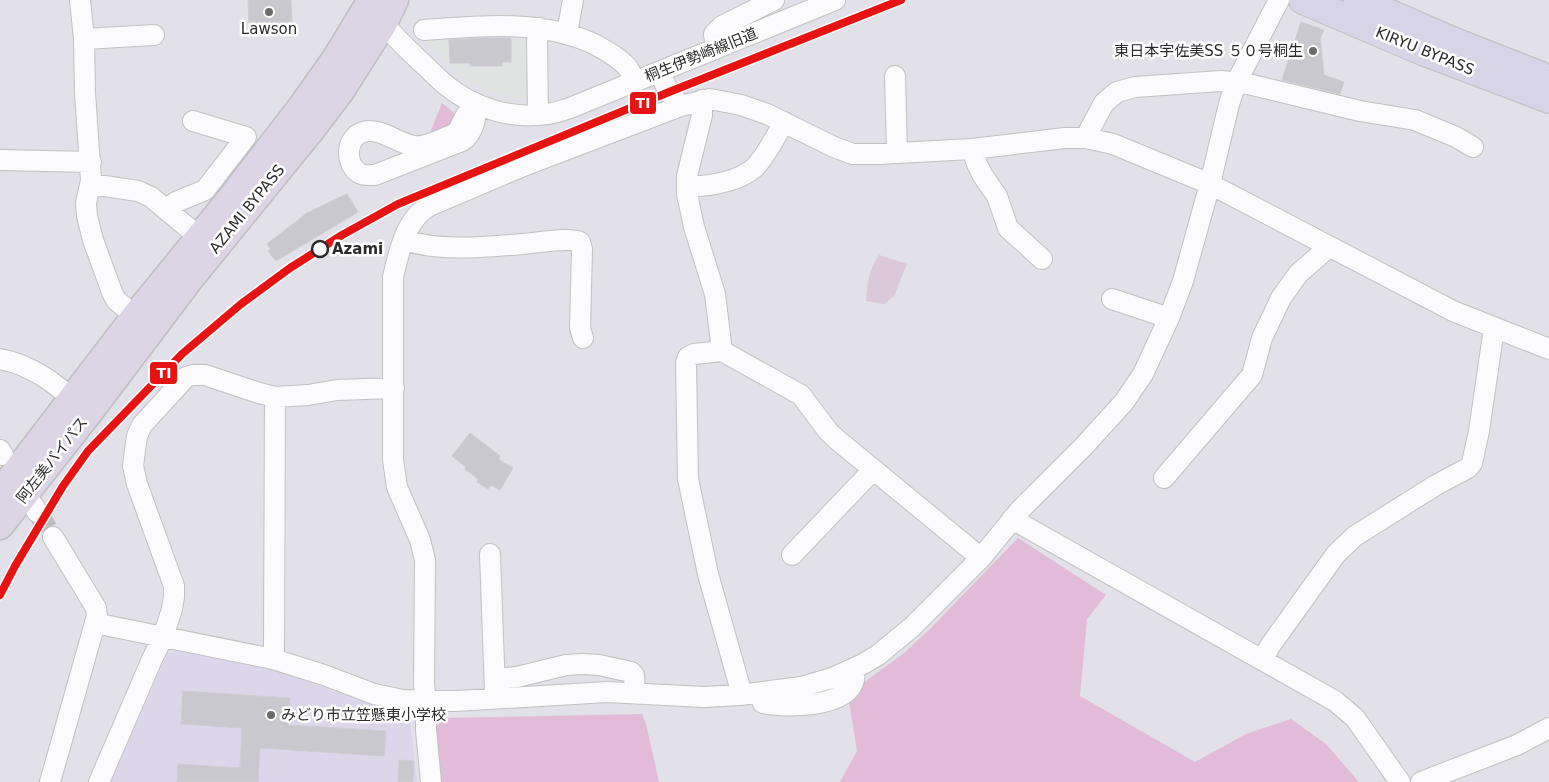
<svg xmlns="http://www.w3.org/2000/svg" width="1549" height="782" viewBox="0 0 1549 782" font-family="'DejaVu Sans','Noto Sans JP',sans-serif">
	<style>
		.industrial { fill: #e0e3e2 }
		.education { fill: #dcd6eb }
		.green { fill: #e1bbd7 }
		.cemetery { fill: #dbc8da }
		.building { fill: #c9c8ce; stroke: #ceccd3 }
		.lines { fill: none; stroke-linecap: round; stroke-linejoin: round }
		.minor-tunnel { stroke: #bdbcc2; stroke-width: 20; stroke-dasharray: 20 10; stroke-linecap: butt }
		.minor-casing { stroke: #c1c1c2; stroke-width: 22 }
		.major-casing { stroke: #bebec0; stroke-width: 29 }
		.highway-casing { stroke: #bebec0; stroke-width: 30 }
		.minor { stroke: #fbfafc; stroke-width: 20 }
		.major { stroke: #dcd5e5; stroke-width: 26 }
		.highway { stroke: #d7d4e8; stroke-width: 28 }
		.rail-1-casing { stroke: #fff; stroke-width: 11 }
		.rail-1 { stroke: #e71212; stroke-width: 8 }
		.poi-dot { fill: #6b6a6d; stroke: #fff; stroke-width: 2 }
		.stop-dot { fill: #fff; stroke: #2b2b2b; stroke-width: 2.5 }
		.labels { text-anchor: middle; stroke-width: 5; stroke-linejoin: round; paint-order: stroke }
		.poi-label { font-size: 15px; fill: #2b2b2b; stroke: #fff }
		.street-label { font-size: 15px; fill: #2b2b2b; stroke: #fff }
		.stop-label { font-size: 15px; font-weight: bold; fill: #2b2b2b; stroke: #fff; text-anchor: start }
		.line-badge { stroke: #fff; stroke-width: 2 }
		.badge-label { font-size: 14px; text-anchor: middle; font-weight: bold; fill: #fff }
	</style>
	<rect width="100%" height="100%" fill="#e2e0e8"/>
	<path class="industrial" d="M 522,32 L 530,40 L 532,94 L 522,100 L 487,91 L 473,84 L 458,74 L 418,35 Z"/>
	<path class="education" d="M 177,651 L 225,659 L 281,672 L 339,693 L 374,704 L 396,709 L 410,722 L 417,782 L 110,782 L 167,654 L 172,652 Z"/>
	<path class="green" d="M 442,103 L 457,115 L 455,126 L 427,140 Z
		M 1018,538 L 1106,595 L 1087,619 L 1080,696 L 1195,762 L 1246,734 L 1291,719 L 1326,744 L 1358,781 L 1357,782 L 840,782 L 857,751 L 849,701 L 856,688 L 903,654 L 930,629 Z
		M 642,714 L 646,724 L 659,782 L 441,782 L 434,734 L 436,727 L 442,718 Z"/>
	<path class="cemetery" d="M 879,255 L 907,264 L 894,296 L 884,304 L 866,301 C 867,284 869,269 879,255 Z"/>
	<path class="building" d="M 248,0 L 291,0 L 292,22 L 256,24 L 256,22 L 249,22 Z
		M 1301,22 L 1324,30 L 1320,38 L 1324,75 L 1344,82 L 1340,94 L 1282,80 Z
		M 489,38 L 511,38 L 511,62 L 502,62 L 502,66 L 470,66 L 470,63 L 450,63 L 449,40 Z
		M 347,194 L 358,212 L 276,261 L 268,251 L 271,249 L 267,244 L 307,213 Z
		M 470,433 L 500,456 L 498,459 L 513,468 L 500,490 L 491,485 L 488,489 L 477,482 L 478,479 L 465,469 L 466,467 L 452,456 Z
		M 183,691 L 290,698 L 288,725 L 386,731 L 384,756 L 260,748 L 258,782 L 177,782 L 178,764 L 240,768 L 242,728 L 181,724 Z
		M 399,760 L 414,761 L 413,782 L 398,782 Z"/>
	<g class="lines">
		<path class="minor-tunnel" d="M 37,512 L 53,537"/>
		<g class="minor-casing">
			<path id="minor" d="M 80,0 L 84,39 L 85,93 L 91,180 L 86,203 L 87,216 L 93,240 L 112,292 L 116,300 L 135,316
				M 374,13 C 389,31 405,47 422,63 C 430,70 438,79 447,86 C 474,108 513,120 548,114 C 555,113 563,110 570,108 L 835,0
				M 424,30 C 481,26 541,19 594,44 C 605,50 620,58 628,68 C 631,72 632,78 634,82
				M 567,33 L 573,0
				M 84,39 L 154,35
				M 716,48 L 714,34 L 722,26 L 774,0
				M 659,72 L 669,92 L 681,106
				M 895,76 L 897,153
				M 702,100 L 702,115 L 687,176 L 687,194 L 694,227 L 715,294 L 722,351 L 801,395 L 828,431 L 835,438 L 981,558
				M 477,104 C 476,117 474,133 462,141 L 375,175 C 369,175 364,176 359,173 C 345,164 345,138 363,132 C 380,127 397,143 414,146 C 425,148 444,138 454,134 L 458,131 L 466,115 Z
				M 538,115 L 537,41 L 540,28
				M 1086,138 L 1090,129 L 1104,103 L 1117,92 L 1135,87 L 1221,81 L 1248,84 L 1360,111 L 1415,120 L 1456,137 L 1473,147
				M 972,149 L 977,164 L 983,176 L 997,196 L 1008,228 L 1042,259
				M 0,160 L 91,162
				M 91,184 L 138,191 L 151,197 L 198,236
				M 687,187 C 707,186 738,182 754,168 C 762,161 778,133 784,122
				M 167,209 L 176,202 L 205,190 L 246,137 L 193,121
				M 404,240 C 442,252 483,247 522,244 C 536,243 569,237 580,242 L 582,249 L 580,328 L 583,338
				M 1112,299 L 1169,318
				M 722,351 L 694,354 L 688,357 L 686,363 L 688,479 L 708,574 L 739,684 L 740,695
				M 0,359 C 34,365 58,386 83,408
				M 0,450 L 3,455
				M 1164,478 L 1252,375 L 1262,338 L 1281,298 L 1298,274 L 1329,247
				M 33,505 L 37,512
				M 1012,519 L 1335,701 L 1355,718 L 1400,782
				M 490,554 L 495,692
				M 792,555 L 873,470
				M 95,622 L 109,626 L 273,659 L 324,675 L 374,694 L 403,700 L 456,701 L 607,692 L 704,697 L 740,695 L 801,687 L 832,678 L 863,664 L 878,655 L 912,627 L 981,558 L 1020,510 L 1084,446 L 1124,402 L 1143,374 L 1169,318 L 1183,281 L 1210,184 L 1229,104 L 1236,83 L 1279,0
				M 273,659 L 274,649 L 275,397
				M 1263,659 L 1270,646 L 1336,554 L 1355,536 L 1436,485 L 1468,468 L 1472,463 L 1479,431 L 1494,328
				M 495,679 L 517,677 L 566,665 L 582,664 L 599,665 L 631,672 L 634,675 L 635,693
				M 759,694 L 763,703 C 784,708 847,708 854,680 C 855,677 854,672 854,668
				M 50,782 L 97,616 L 96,608 L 53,537
				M 99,782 L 153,657 L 163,637 L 172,609 L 174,597 L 174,586 L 137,484 L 133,466 L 135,450 L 137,436 L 142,425 L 186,377 L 193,375 L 205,375 L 259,393 L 275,397 L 308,395 L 337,390 L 394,388
				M 431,782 L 426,730 L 426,700 L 424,685 L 425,560 L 420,540 L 397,487 L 393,460 L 393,277 C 399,252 405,220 429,206 L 521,167 L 681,106 L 710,99 L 741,105 L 767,114 L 834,147 L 853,154 L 879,154 L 972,149 L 1065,138 L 1086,138 L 1113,144 L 1210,184 L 1453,311 L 1549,349
				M 1421,782 L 1517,745 L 1549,728"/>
		</g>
		<g class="major-casing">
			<path id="major" d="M 0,492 L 135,316 L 230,199 L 301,107 L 335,59 L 371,0
				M 0,526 L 89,413 L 191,278 L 313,128 L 341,91 L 383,25 L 395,0"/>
		</g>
		<g class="highway-casing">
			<path id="highway" d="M 1303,0 L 1425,52 L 1549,99
				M 1358,0 L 1457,43 L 1539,75"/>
		</g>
		<use href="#minor" class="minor"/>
		<use href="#major" class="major"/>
		<use href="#highway" class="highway"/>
		<g class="rail-1-casing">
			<path id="rail-1" d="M 0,595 L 15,566 L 63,486 L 88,451 L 182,354 L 241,304 L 290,268 L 342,235 L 398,204 L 669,92 L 901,0"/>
		</g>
		<use href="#rail-1" class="rail-1"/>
	</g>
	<g class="poi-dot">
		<circle cx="269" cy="12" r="5"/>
		<circle cx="1313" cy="51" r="5"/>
		<circle cx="271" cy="715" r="5"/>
	</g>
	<circle class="stop-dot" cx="320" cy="249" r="8"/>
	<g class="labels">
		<g class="poi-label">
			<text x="269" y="34">Lawson</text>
			<text x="1303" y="56" text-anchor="end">東日本宇佐美SS ５０号桐生</text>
			<text x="281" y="720" text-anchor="start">みどり市立笠懸東小学校</text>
		</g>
		<g class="street-label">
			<text transform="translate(1425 51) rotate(22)" y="5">KIRYU BYPASS</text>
			<text transform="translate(701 55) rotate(-22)" y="5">桐生伊勢崎線旧道</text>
			<text transform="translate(247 209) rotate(-51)" y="5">AZAMI BYPASS</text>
			<text transform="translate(52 460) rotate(-52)" y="5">阿左美バイパス</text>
		</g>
		<g class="stop-label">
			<text x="332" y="254">Azami</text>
		</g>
	</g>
	<g class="line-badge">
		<rect x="629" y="91" width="28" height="24" rx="5" fill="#e71212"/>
		<rect x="149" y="361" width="29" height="24" rx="5" fill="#e71212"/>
	</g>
	<g class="badge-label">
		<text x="643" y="108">TI</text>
		<text x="164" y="378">TI</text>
	</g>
</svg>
